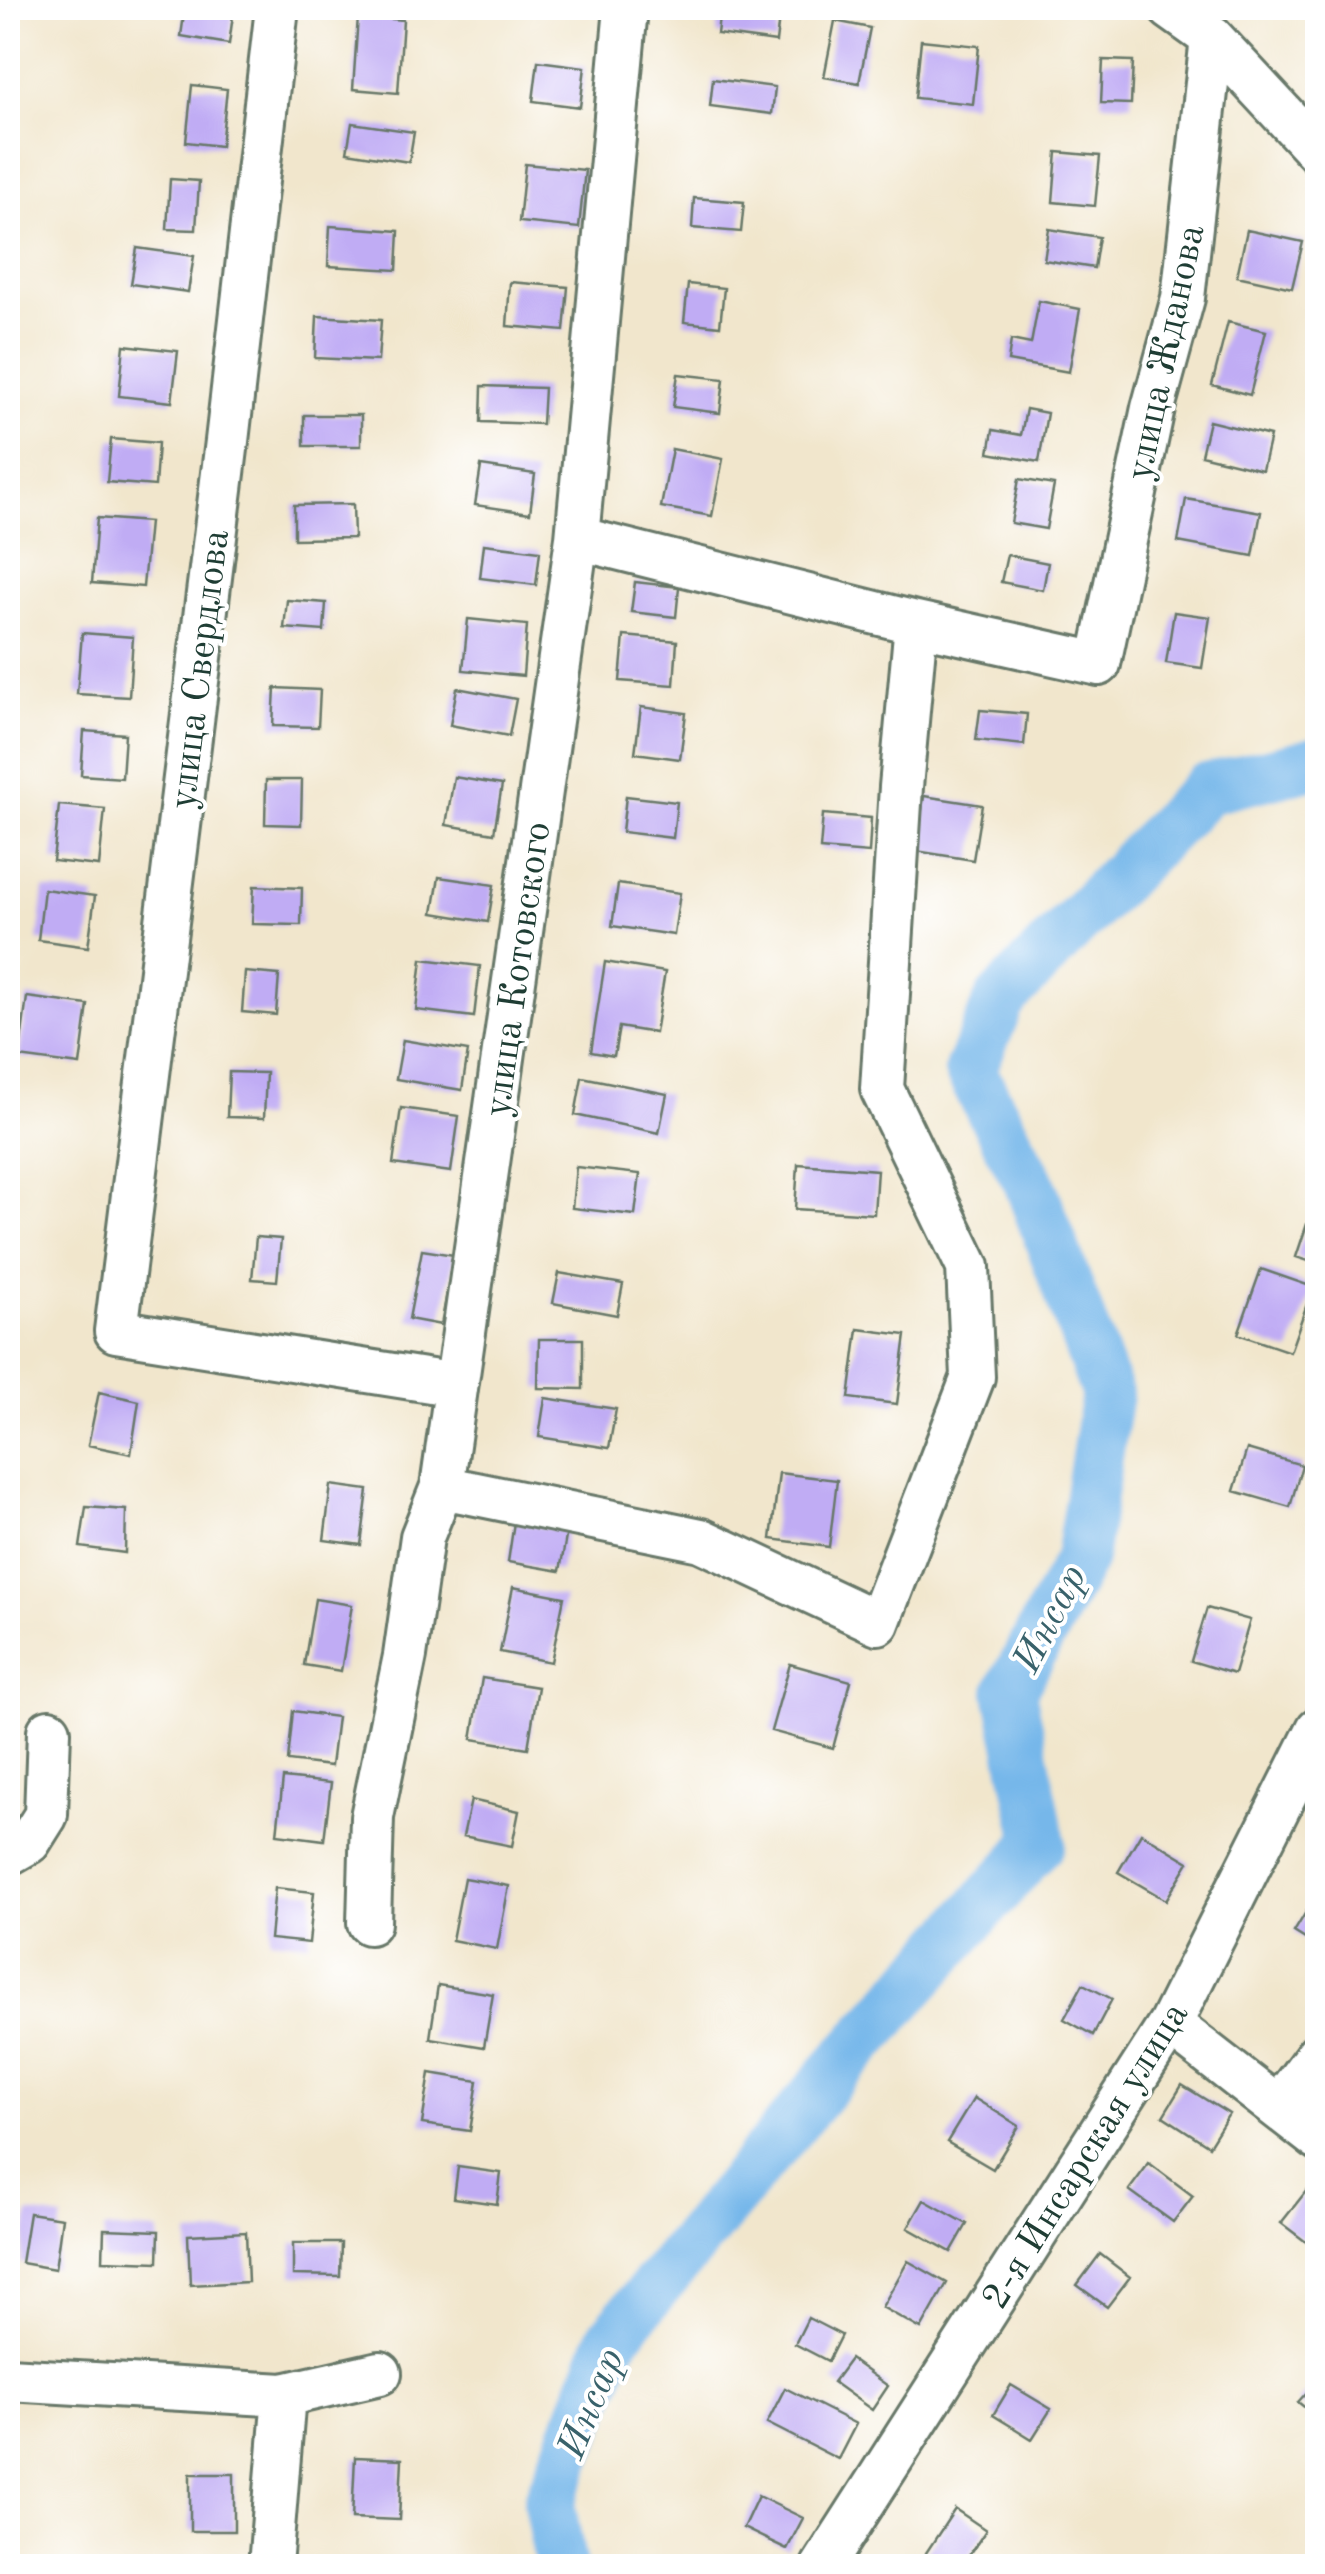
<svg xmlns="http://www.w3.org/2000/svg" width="1325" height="2574" viewBox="0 0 1325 2574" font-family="'Old Standard TT',serif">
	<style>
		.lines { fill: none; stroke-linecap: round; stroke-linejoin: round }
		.river { stroke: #76b7ea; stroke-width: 52 }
		.building { fill: #c0acf4 }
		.minor-casing { stroke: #687869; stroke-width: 48 }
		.minor { stroke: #fff; stroke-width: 42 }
		.labels { text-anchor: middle; stroke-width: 8; stroke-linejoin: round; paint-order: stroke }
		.street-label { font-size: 38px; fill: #1f3d34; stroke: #fff }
		.water-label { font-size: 40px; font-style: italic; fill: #39626b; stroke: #fff }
	</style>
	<rect width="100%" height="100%" fill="#fff"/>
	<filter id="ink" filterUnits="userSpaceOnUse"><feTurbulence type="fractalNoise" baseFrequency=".01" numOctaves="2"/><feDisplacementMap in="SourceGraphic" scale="20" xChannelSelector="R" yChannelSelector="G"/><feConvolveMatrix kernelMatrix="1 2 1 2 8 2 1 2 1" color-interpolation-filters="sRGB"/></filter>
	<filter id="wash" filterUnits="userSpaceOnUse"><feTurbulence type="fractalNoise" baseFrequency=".0048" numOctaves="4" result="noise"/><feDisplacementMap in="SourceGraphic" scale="40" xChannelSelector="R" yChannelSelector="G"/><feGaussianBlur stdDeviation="2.25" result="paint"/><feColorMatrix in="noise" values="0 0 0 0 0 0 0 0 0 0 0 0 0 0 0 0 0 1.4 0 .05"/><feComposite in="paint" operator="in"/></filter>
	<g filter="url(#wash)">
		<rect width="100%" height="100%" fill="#f1e6cc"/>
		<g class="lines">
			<path class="river" d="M 561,2566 L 549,2503 L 612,2339 L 833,2074 L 1040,1842 L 1010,1692 L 1081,1558 L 1107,1394 L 1029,1182 L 970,1070 L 1000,1000 L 1206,789 L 1318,762"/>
		</g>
		<g id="blocks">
			<path class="building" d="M 185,8 L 234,8 L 229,44 L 181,36 Z
				M 720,8 L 780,8 L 776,42 L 717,34 Z
				M 358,16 L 403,20 L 398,93 L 353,89 Z
				M 835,21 L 870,28 L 859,83 L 824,77 Z
				M 921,40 L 979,46 L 973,104 L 915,98 Z
				M 1103,60 L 1133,61 L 1131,104 L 1101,103 Z
				M 538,61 L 585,67 L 580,107 L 533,101 Z
				M 713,79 L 775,87 L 772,114 L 710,106 Z
				M 192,85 L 227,89 L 221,146 L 186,142 Z
				M 352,123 L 414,132 L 409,162 L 347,152 Z
				M 1057,152 L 1100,156 L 1095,206 L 1053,202 Z
				M 525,164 L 585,170 L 579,228 L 519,222 Z
				M 170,179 L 199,181 L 196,230 L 167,229 Z
				M 694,198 L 744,202 L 741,232 L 692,228 Z
				M 330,226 L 399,231 L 397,270 L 328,266 Z
				M 1049,229 L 1099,237 L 1094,268 L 1044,260 Z
				M 1247,230 L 1303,242 L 1292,288 L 1237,276 Z
				M 137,248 L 194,256 L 188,292 L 131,284 Z
				M 510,282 L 568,287 L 564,331 L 507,326 Z
				M 688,284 L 724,288 L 720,326 L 684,322 Z
				M 1039,301 L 1080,309 L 1069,372 L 1008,361 L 1011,340 L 1031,344 Z
				M 317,316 L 381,320 L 378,361 L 315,358 Z
				M 1228,322 L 1266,331 L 1250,395 L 1212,385 Z
				M 124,345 L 178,351 L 172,402 L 119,396 Z
				M 678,374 L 724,379 L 720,413 L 673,407 Z
				M 482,386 L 544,388 L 542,424 L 481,422 Z
				M 1026,409 L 1047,413 L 1039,462 L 989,453 L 993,430 L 1021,435 Z
				M 304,415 L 361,415 L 361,446 L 304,446 Z
				M 1209,421 L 1270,436 L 1262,470 L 1201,455 Z
				M 111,439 L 158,443 L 155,486 L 107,482 Z
				M 672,449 L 723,459 L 712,516 L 661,507 Z
				M 481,466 L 535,474 L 530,513 L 475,505 Z
				M 1019,479 L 1054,485 L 1046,529 L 1011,523 Z
				M 1186,499 L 1261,512 L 1253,556 L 1178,542 Z
				M 353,504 L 354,538 L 294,539 L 294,505 Z
				M 97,518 L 149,522 L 143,587 L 92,583 Z
				M 484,544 L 540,551 L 536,585 L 480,578 Z
				M 1007,555 L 1048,563 L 1043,590 L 1001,582 Z
				M 635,582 L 679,587 L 676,617 L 631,612 Z
				M 287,600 L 326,603 L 324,631 L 284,628 Z
				M 1174,612 L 1210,617 L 1202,668 L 1166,663 Z
				M 468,619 L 527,625 L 523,676 L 463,670 Z
				M 82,633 L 133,637 L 129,697 L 77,694 Z
				M 624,636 L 677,641 L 674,685 L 620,681 Z
				M 275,688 L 320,690 L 318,727 L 273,726 Z
				M 457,688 L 516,699 L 509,736 L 450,725 Z
				M 641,707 L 686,713 L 680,759 L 635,753 Z
				M 980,710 L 1027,714 L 1024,745 L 976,740 Z
				M 84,731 L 125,734 L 122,778 L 81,775 Z
				M 454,777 L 502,785 L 494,833 L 446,825 Z
				M 266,780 L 302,780 L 301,825 L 265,824 Z
				M 626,796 L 677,802 L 673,838 L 622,832 Z
				M 924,796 L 982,805 L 973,860 L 916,851 Z
				M 59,805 L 105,809 L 99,866 L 53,861 Z
				M 823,814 L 871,818 L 869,853 L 820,849 Z
				M 439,877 L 494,885 L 488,922 L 433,913 Z
				M 618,884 L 680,893 L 674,935 L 612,926 Z
				M 254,886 L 302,888 L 301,925 L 252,924 Z
				M 44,889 L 95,896 L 88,947 L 38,940 Z
				M 422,959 L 480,966 L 474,1017 L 416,1010 Z
				M 605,962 L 665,972 L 655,1033 L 619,1027 L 614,1056 L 591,1052 Z
				M 245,972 L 279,975 L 276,1015 L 242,1012 Z
				M 27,997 L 88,1005 L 80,1065 L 19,1057 Z
				M 403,1040 L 468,1051 L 462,1090 L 396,1079 Z
				M 229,1072 L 266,1073 L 264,1118 L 227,1117 Z
				M 582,1077 L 667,1094 L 659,1133 L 575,1115 Z
				M 401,1108 L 459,1116 L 451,1172 L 393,1164 Z
				M 798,1164 L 877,1170 L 874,1214 L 795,1209 Z
				M 576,1167 L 640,1174 L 635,1215 L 572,1208 Z
				M 1313,1206 L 1318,1207 L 1318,1264 L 1296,1257 Z
				M 256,1237 L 281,1239 L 277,1281 L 252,1279 Z
				M 422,1250 L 454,1255 L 441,1325 L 409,1319 Z
				M 1261,1269 L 1313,1287 L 1290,1352 L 1238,1334 Z
				M 559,1273 L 623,1284 L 617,1315 L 553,1303 Z
				M 858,1329 L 906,1335 L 897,1404 L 849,1398 Z
				M 539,1339 L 583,1339 L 583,1389 L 538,1388 Z
				M 99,1392 L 139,1401 L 131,1454 L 88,1445 Z
				M 545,1398 L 616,1409 L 609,1448 L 539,1437 Z
				M 1247,1449 L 1302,1465 L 1290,1507 L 1234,1491 Z
				M 779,1473 L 837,1480 L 829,1547 L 771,1539 Z
				M 331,1485 L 368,1490 L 361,1545 L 324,1540 Z
				M 86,1507 L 126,1510 L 125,1553 L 80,1547 Z
				M 514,1522 L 567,1531 L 560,1571 L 508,1562 Z
				M 513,1587 L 564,1597 L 551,1662 L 500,1652 Z
				M 315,1599 L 352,1605 L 341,1671 L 304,1665 Z
				M 1207,1608 L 1250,1620 L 1234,1674 L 1191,1661 Z
				M 790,1664 L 851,1681 L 833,1748 L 771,1731 Z
				M 482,1678 L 538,1687 L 528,1748 L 472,1739 Z
				M 293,1711 L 337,1717 L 331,1766 L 288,1761 Z
				M 283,1778 L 331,1783 L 324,1840 L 277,1834 Z
				M 471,1800 L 519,1811 L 512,1846 L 463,1836 Z
				M 1141,1833 L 1189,1862 L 1166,1900 L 1118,1872 Z
				M 464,1878 L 509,1886 L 497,1949 L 452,1940 Z
				M 275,1888 L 314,1892 L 309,1943 L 270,1939 Z
				M 1318,1892 L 1318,1947 L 1294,1932 Z
				M 1083,1984 L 1112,1999 L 1093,2035 L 1064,2019 Z
				M 438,1985 L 493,1994 L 484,2047 L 430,2038 Z
				M 430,2073 L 478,2081 L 470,2131 L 422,2124 Z
				M 1182,2085 L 1229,2114 L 1209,2146 L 1163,2116 Z
				M 974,2098 L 1019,2126 L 993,2169 L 947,2142 Z
				M 1149,2163 L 1193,2196 L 1173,2222 L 1129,2190 Z
				M 458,2167 L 501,2173 L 497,2204 L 454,2198 Z
				M 1315,2180 L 1318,2182 L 1318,2251 L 1281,2223 Z
				M 924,2200 L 967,2224 L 951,2252 L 908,2228 Z
				M 29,2213 L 62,2218 L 55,2269 L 21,2263 Z
				M 104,2229 L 159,2231 L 158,2262 L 103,2260 Z
				M 246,2232 L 248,2282 L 190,2285 L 188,2235 Z
				M 293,2243 L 341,2243 L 340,2276 L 293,2275 Z
				M 1100,2254 L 1130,2277 L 1107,2307 L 1077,2285 Z
				M 908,2261 L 947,2283 L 921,2329 L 882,2307 Z
				M 808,2318 L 841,2335 L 828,2361 L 795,2344 Z
				M 850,2359 L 888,2386 L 872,2410 L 833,2382 Z
				M 1318,2380 L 1318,2418 L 1298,2402 Z
				M 1011,2385 L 1051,2409 L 1032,2439 L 993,2415 Z
				M 785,2388 L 856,2424 L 838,2459 L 767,2423 Z
				M 355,2457 L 402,2459 L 399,2520 L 352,2518 Z
				M 190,2474 L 234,2474 L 234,2531 L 190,2531 Z
				M 758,2496 L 803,2518 L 787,2549 L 743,2528 Z
				M 955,2509 L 986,2530 L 962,2566 L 920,2566 L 918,2565 Z"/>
		</g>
	</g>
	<g filter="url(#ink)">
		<use href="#blocks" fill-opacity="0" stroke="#687869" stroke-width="2.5"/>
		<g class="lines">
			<g class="minor-casing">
				<path id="minor" d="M 277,8 L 227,441 L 116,1331 L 456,1385
					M 1170,8 L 1212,38 L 1318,152
					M 577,538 L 916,623 L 1099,664 L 1153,408 L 1183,298 L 1212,38
					M 442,1487 L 701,1540 L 878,1623 L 973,1377 L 968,1267 L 882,1089 L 901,787 L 916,623
					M 8,1854 L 29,1842 L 46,1815 L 49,1731
					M 369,1923 L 372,1817 L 405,1656 L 422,1537 L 442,1487 L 577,538 L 626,8
					M 1170,2024 L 1318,2139
					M 1278,2108 L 1318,2054
					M 8,2379 L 284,2395 L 380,2373
					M 270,2566 L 284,2395
					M 823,2566 L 1170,2024 L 1318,1729"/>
			</g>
			<use href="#minor" class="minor"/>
		</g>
	</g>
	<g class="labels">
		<g class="street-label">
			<text transform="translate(1164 352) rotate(-78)" y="13">улица Жданова</text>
			<text transform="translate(198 669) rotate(-83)" y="13">улица Свердлова</text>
			<text transform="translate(516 969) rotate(-82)" y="13">улица Котовского</text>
			<text transform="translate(1084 2155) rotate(-58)" y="13">2-я Инсарская улица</text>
		</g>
		<g class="water-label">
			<text transform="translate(1048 1618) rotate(-63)" y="14">Инсар</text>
			<text transform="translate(589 2403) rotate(-68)" y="14">Инсар</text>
		</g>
	</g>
	<rect width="1325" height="2574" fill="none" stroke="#fff" stroke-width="40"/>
</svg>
